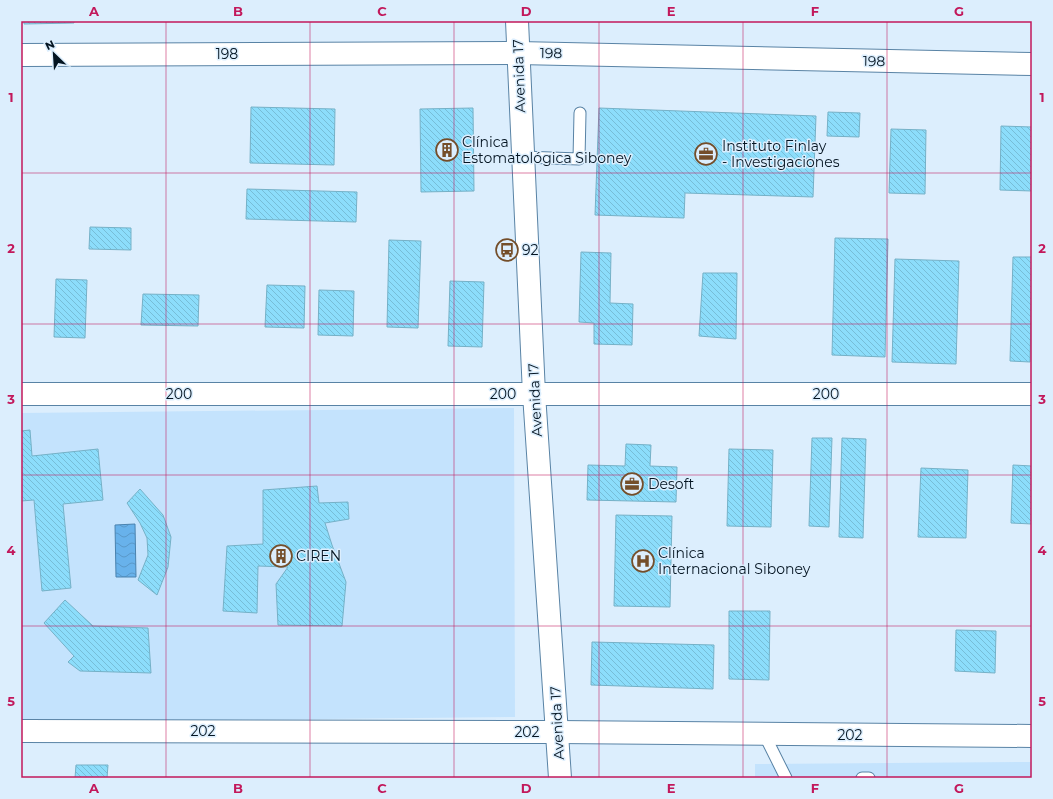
<svg xmlns="http://www.w3.org/2000/svg" width="1053" height="799" viewBox="0 0 1053 799" font-family="Montserrat,sans-serif">
	<style>
		.built { fill: #c4e3fd }
		.water { fill: url(#water-waves); stroke: #4a83af }
		.building { fill: url(#building-back-hatch); stroke: #75b1c7 }
		.lines { fill: none; stroke-linecap: round; stroke-linejoin: round }
		.service-casing { stroke: #5983a5; stroke-width: 13 }
		.minor-casing { stroke: #5983a5; stroke-width: 24 }
		.tertiary-casing { stroke: #5983a5; stroke-width: 24 }
		.service { stroke: #fff; stroke-width: 11 }
		.minor { stroke: #fff; stroke-width: 22 }
		.tertiary { stroke: #fff; stroke-width: 22 }
		.grid { fill: none; stroke: #c2185b; stroke-width: 1; stroke-opacity: 0.55 }
		.labels { text-anchor: middle; stroke-width: 3; stroke-linejoin: round; paint-order: stroke }
		.street-label { font-size: 14px; fill: #051522; stroke: #dceefd }
		.poi-label { font-size: 14px; fill: #051522; stroke: #dceefd; text-anchor: start }
		.neatline { fill: none; stroke: #c2185b; stroke-width: 1.5 }
		.grid-label { font-size: 13px; text-anchor: middle; font-weight: bold; fill: #c2185b }
	</style>
	<defs>
		<pattern id="water-waves" width="16" height="10" patternUnits="userSpaceOnUse"><rect width="16" height="10" fill="#68b2eb"/><path d="M0 5q4-4 8 0t8 0" fill="none" stroke="#5998c9"/></pattern>
		<pattern id="building-back-hatch" width="6" height="6" patternUnits="userSpaceOnUse"><rect width="6" height="6" fill="#8cddfb"/><path d="M-1 5l2 2M0 0l6 6M5-1l2 2" fill="none" stroke="#77bdd7"/></pattern>
	</defs>
	<rect width="100%" height="100%" fill="#dceefd"/>
	<path class="built" d="M 514,408 L 515,717 L 21,722 L 21,413 Z
		M 1032,762 L 1032,778 L 755,778 L 755,764 Z"/>
	<path class="water" d="M 135,524 L 136,577 L 116,577 L 115,525 Z"/>
	<path class="building" d="M 24,21 L 74,21 L 74,23 L 24,24 Z
		M 251,107 L 335,109 L 334,165 L 250,163 Z
		M 473,108 L 474,191 L 421,192 L 420,109 Z
		M 599,108 L 816,116 L 813,197 L 685,193 L 684,218 L 595,215 Z
		M 828,112 L 860,113 L 859,137 L 827,136 Z
		M 1001,126 L 1032,127 L 1032,191 L 1000,190 Z
		M 891,129 L 926,130 L 925,194 L 889,193 Z
		M 247,189 L 357,192 L 356,222 L 246,219 Z
		M 90,227 L 131,228 L 131,250 L 89,249 Z
		M 835,238 L 888,239 L 885,357 L 832,355 Z
		M 389,240 L 421,241 L 418,328 L 387,327 Z
		M 581,252 L 611,253 L 610,303 L 633,304 L 632,345 L 594,344 L 594,323 L 579,322 Z
		M 1013,257 L 1032,257 L 1030,362 L 1010,361 Z
		M 895,259 L 959,261 L 956,364 L 892,362 Z
		M 703,273 L 737,273 L 736,339 L 699,336 Z
		M 56,279 L 87,280 L 85,338 L 54,337 Z
		M 450,281 L 484,282 L 482,347 L 448,346 Z
		M 267,285 L 305,286 L 304,328 L 265,327 Z
		M 319,290 L 354,291 L 353,336 L 318,335 Z
		M 143,294 L 199,295 L 198,326 L 141,325 Z
		M 30,430 L 32,456 L 98,449 L 103,500 L 63,504 L 71,588 L 42,591 L 34,500 L 21,501 L 21,431 Z
		M 812,438 L 832,438 L 829,527 L 809,526 Z
		M 842,438 L 866,439 L 863,538 L 839,537 Z
		M 626,444 L 651,445 L 650,466 L 677,467 L 676,502 L 587,500 L 588,465 L 625,466 Z
		M 729,449 L 773,450 L 771,527 L 727,526 Z
		M 1013,465 L 1032,466 L 1032,524 L 1011,523 Z
		M 921,468 L 968,470 L 966,538 L 918,537 Z
		M 317,486 L 319,503 L 348,502 L 349,519 L 325,523 L 332,545 L 346,582 L 342,626 L 278,625 L 276,584 L 288,567 L 258,566 L 257,613 L 223,611 L 227,546 L 263,544 L 263,490 Z
		M 140,489 L 163,515 L 171,537 L 168,567 L 157,595 L 138,580 L 148,555 L 147,538 L 140,523 L 127,503 Z
		M 616,515 L 672,516 L 670,607 L 614,606 Z
		M 65,600 L 93,626 L 148,628 L 151,673 L 80,671 L 68,662 L 74,656 L 44,623 Z
		M 729,611 L 770,611 L 769,680 L 729,679 Z
		M 956,630 L 996,631 L 995,673 L 955,671 Z
		M 592,642 L 714,645 L 713,689 L 591,685 Z
		M 76,765 L 108,765 L 107,778 L 75,778 Z"/>
	<g class="lines">
		<g class="service-casing">
			<path id="service" d="M 523,157 L 579,159 L 580,113
				M 764,734 L 786,778
				M 862,778 L 869,778"/>
		</g>
		<g class="minor-casing">
			<path id="minor" d="M 21,55 L 518,53 L 1032,64
				M 21,394 L 1032,394
				M 21,731 L 557,732 L 1032,736"/>
		</g>
		<g class="tertiary-casing">
			<path id="tertiary" d="M 517,21 L 534,394 L 560,778"/>
		</g>
		<use href="#service" class="service"/>
		<use href="#minor" class="minor"/>
		<use href="#tertiary" class="tertiary"/>
	</g>
	<path class="grid" d="M 166,21 L 166,778M 310,21 L 310,778M 454,21 L 454,778M 599,21 L 599,778M 743,21 L 743,778M 887,21 L 887,778M 21,173 L 1032,173M 21,324 L 1032,324M 21,475 L 1032,475M 21,626 L 1032,626"/>
	<defs>
		<g id="building-ring" transform="scale(1.15)"><circle r="9.5" fill="#dceefd" stroke="#744e2a" stroke-width="1.5"/><path d="M-4-6H4V6H1V3H-1V6H-4ZM-2.5-4.3h1.7v1.8h-1.7ZM.8-4.3h1.7v1.8H.8ZM-2.5-1h1.7V.8h-1.7ZM.8-1h1.7V.8H.8Z" fill="#744e2a"/></g>
		<g id="office-ring" transform="scale(1.15)"><circle r="9.5" fill="#dceefd" stroke="#744e2a" stroke-width="1.5"/><path d="M-6-3h4V-5.5h4V-3h4V5H-6ZM-1-4.5V-3h2v-1.5ZM-6 0V1H6V0Z" fill="#744e2a"/></g>
		<g id="bus-ring" transform="scale(1.15)"><circle r="9.5" fill="#dceefd" stroke="#744e2a" stroke-width="1.5"/><path d="M-5-6H5V4H4V6H2V4H-2V6H-4V4H-5ZM-3.5-4V0h7V-4ZM-3.5 1.2v1.5H-2V1.2ZM2 1.2v1.5H3.5V1.2Z" fill="#744e2a"/></g>
		<g id="hospital-ring" transform="scale(1.15)"><circle r="9.5" fill="#dceefd" stroke="#744e2a" stroke-width="1.5"/><path d="M-5-5h3v3.5h4V-5h3V5h-3V1.5h-4V5h-3Z" fill="#744e2a"/></g>
	</defs>
	<g fill-rule="evenodd">
		<use href="#building-ring" x="447" y="150"/>
		<use href="#office-ring" x="706" y="154"/>
		<use href="#bus-ring" x="507" y="250"/>
		<use href="#office-ring" x="632" y="484"/>
		<use href="#building-ring" x="281" y="556"/>
		<use href="#hospital-ring" x="643" y="561"/>
	</g>
	<g class="labels">
		<g class="street-label">
			<text transform="translate(551 53) rotate(1)" y="5">198</text>
			<text x="227" y="59">198</text>
			<text transform="translate(874 61) rotate(1)" y="5">198</text>
			<text transform="translate(519 76) rotate(-92)" y="5">Avenida 17</text>
			<text x="179" y="399">200</text>
			<text x="503" y="399">200</text>
			<text x="826" y="399">200</text>
			<text transform="translate(535 400) rotate(-93)" y="5">Avenida 17</text>
			<text transform="translate(557 723) rotate(-93)" y="5">Avenida 17</text>
			<text x="203" y="736">202</text>
			<text x="527" y="737">202</text>
			<text x="850" y="740">202</text>
		</g>
		<g class="poi-label">
			<text x="462" y="147">Clínica<tspan x="462" dy="16">Estomatológica Siboney</tspan></text>
			<text x="722" y="151">Instituto Finlay<tspan x="722" dy="16">- Investigaciones</tspan></text>
			<text x="522" y="255">92</text>
			<text x="648" y="489">Desoft</text>
			<text x="658" y="558">Clínica<tspan x="658" dy="16">Internacional Siboney</tspan></text>
			<text x="296" y="561">CIREN</text>
		</g>
	</g>
	<rect width="1053" height="799" fill="none" stroke="#dceefd" stroke-width="44"/>
	<g transform="translate(54 54) rotate(335)" stroke="#dceefd" stroke-width="3" paint-order="stroke">
	<path d="M0-3L7 15L0 10L-7 15Z" fill="#051522"/>
	<text y="-6" font-size="11" font-weight="bold" text-anchor="middle" fill="#051522">N</text>
	</g>
	<rect x="22" y="22" width="1009" height="755" class="neatline"/>
	<g class="grid-label">
		<text x="94" y="16">A</text>
		<text x="238" y="16">B</text>
		<text x="382" y="16">C</text>
		<text x="526" y="16">D</text>
		<text x="671" y="16">E</text>
		<text x="815" y="16">F</text>
		<text x="959" y="16">G</text>
		<text x="11" y="102">1</text>
		<text x="1042" y="102">1</text>
		<text x="11" y="253">2</text>
		<text x="1042" y="253">2</text>
		<text x="11" y="404">3</text>
		<text x="1042" y="404">3</text>
		<text x="11" y="555">4</text>
		<text x="1042" y="555">4</text>
		<text x="11" y="706">5</text>
		<text x="1042" y="706">5</text>
		<text x="94" y="793">A</text>
		<text x="238" y="793">B</text>
		<text x="382" y="793">C</text>
		<text x="526" y="793">D</text>
		<text x="671" y="793">E</text>
		<text x="815" y="793">F</text>
		<text x="959" y="793">G</text>
	</g>
</svg>
